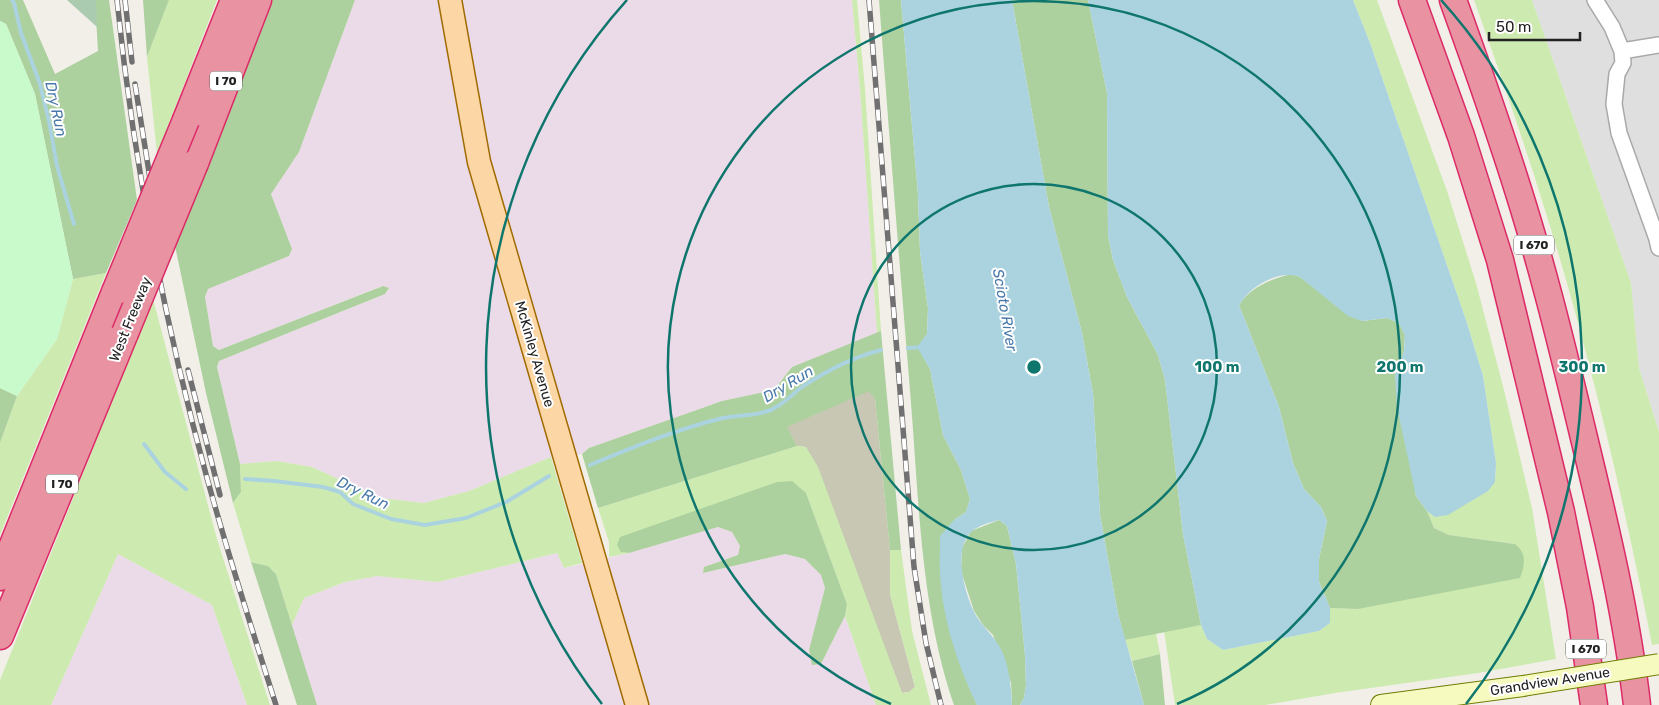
<svg xmlns="http://www.w3.org/2000/svg" width="1659" height="705" viewBox="0 0 1659 705" font-family="Rubik,sans-serif">
	<style>
		.residential { fill: #e0dfdf }
		.industrial { fill: #ebdbe8 }
		.construction { fill: #c7c7b4 }
		.grass { fill: #cdebb0 }
		.forest { fill: #add19e }
		.cemetery { fill: #aacbaf }
		.park { fill: #c8facc }
		.water { fill: #aad3df }
		.lines { fill: none; stroke-linecap: round; stroke-linejoin: round }
		.stream { stroke: #aad3df; stroke-width: 4 }
		.minor-casing { stroke: #a9a9a9; stroke-width: 18 }
		.secondary-casing { stroke: #707d05; stroke-width: 22 }
		.primary-casing { stroke: #a06b00; stroke-width: 25 }
		.motorway-casing { stroke: #dc2a67; stroke-width: 29 }
		.minor { stroke: #fff; stroke-width: 15 }
		.secondary { stroke: #f7fabf; stroke-width: 20 }
		.primary { stroke: #fcd6a4; stroke-width: 22 }
		.motorway { stroke: #e892a2; stroke-width: 26 }
		.rail-casing { stroke: #707070; stroke-width: 5.5 }
		.rail { stroke: #fff; stroke-width: 4; stroke-dasharray: 11; stroke-linecap: butt }
		.secondary-bridge-casing { stroke: #707d05; stroke-width: 22; stroke-linecap: butt }
		.motorway-bridge-casing { stroke: #dc2a67; stroke-width: 29; stroke-linecap: butt }
		.secondary-bridge { stroke: #f7fabf; stroke-width: 20 }
		.motorway-bridge { stroke: #e892a2; stroke-width: 26 }
		.ring { fill: none; stroke: #0f766e; stroke-width: 2.5 }
		.labels { text-anchor: middle; stroke-width: 4; stroke-linejoin: round; paint-order: stroke }
		.shield { fill: #fff; stroke: #646464; stroke-width: 1 }
		.shield-label { font-size: 12px; font-weight: bold; fill: #222 }
		.street-label { font-size: 14px; fill: #222; stroke: #fff }
		.water-label { font-size: 15px; font-style: italic; fill: #4a7aab; stroke: #fff }
		.centre { fill: #0f766e; stroke: #fff; stroke-width: 2.5 }
		.ring-label { font-size: 15px; text-anchor: middle; font-weight: bold; fill: #0f766e; stroke: #fff; stroke-width: 4; stroke-linejoin: round; paint-order: stroke }
	</style>
	<rect width="100%" height="100%" fill="#f2efe9"/>
	<path class="residential" d="M 1532,0 L 1659,0 L 1659,432 L 1639,368 L 1631,283 Z"/>
	<path class="industrial" d="M 355,0 L 852,0 L 860,90 L 877,333 L 792,367 L 774,390 L 722,401 L 589,448 L 582,454 L 551,457 L 469,491 L 424,503 L 380,498 L 312,467 L 277,461 L 240,464 L 217,367 L 219,361 L 385,294 L 389,289 L 382,286 L 219,350 L 213,346 L 205,297 L 208,289 L 289,256 L 292,249 L 271,194 L 299,152 Z
		M 718,527 L 732,532 L 740,546 L 738,555 L 704,567 L 703,573 L 785,554 L 805,559 L 821,575 L 825,588 L 809,650 L 812,664 L 821,664 L 845,616 L 876,705 L 317,705 L 292,625 L 304,598 L 345,582 L 377,576 L 438,582 L 557,553 L 564,568 L 629,553 Z
		M 118,554 L 212,605 L 247,705 L 51,705 Z"/>
	<path class="construction" d="M 869,390 L 875,399 L 890,550 L 890,594 L 915,687 L 909,692 L 902,693 L 806,447 L 797,446 L 786,427 Z"/>
	<path class="grass" d="M 169,0 L 217,0 L 157,154 L 147,57 Z
		M 852,0 L 857,0 L 865,89 L 881,331 L 877,333 L 860,90 Z
		M 1353,0 L 1377,0 L 1447,191 L 1476,283 L 1504,390 L 1532,508 L 1556,659 L 1478,673 L 1335,693 L 1265,705 L 1175,705 L 1164,631 L 1201,625 L 1207,639 L 1223,650 L 1319,631 L 1330,623 L 1330,608 L 1358,609 L 1516,544 L 1449,535 L 1434,528 L 1427,511 L 1435,517 L 1495,482 L 1496,463 L 1483,376 L 1467,323 L 1370,43 Z
		M 1474,0 L 1532,0 L 1631,283 L 1639,368 L 1659,432 L 1659,644 L 1652,645 C 1633,548 1612,452 1587,357 C 1556,236 1516,117 1474,0 Z
		M 106,273 L 0,535 L 0,443 L 17,396 L 57,339 L 73,279 Z
		M 153,299 L 217,539 L 270,705 L 247,705 L 212,605 L 118,554 L 51,705 L 0,705 L 0,680 Z
		M 797,446 L 806,447 L 818,467 L 902,693 L 909,692 L 915,687 L 890,594 L 890,550 L 901,550 L 912,631 L 931,705 L 876,705 L 845,616 L 847,604 L 806,493 L 621,552 L 629,553 L 609,557 L 609,542 L 598,508 Z
		M 551,457 L 582,563 L 564,568 L 557,553 L 438,582 L 377,576 L 345,582 L 304,598 L 292,625 L 276,574 L 268,566 L 251,562 L 233,503 L 241,492 L 240,464 L 277,461 L 312,467 L 380,498 L 424,503 L 469,491 Z
		M 1156,633 L 1160,654 L 1132,661 L 1125,640 Z"/>
	<path class="forest" d="M 0,0 L 23,0 L 55,74 L 98,51 L 95,0 L 109,0 L 137,200 L 106,273 L 73,279 L 35,94 L 6,24 L 0,21 Z
		M 143,0 L 169,0 L 147,57 Z
		M 272,0 L 355,0 L 299,152 L 271,194 L 292,249 L 289,256 L 208,289 L 205,297 L 213,346 L 219,350 L 383,286 L 389,288 L 385,294 L 219,361 L 217,367 L 240,464 L 241,492 L 233,503 L 206,393 L 175,246 Z
		M 879,0 L 901,0 L 918,194 L 920,252 L 928,308 L 927,334 L 918,347 L 930,369 L 943,435 L 961,470 L 970,499 L 966,512 L 954,520 L 969,687 L 977,705 L 954,705 C 921,609 919,504 911,403 C 900,269 889,134 879,0 Z
		M 1012,0 L 1088,0 L 1107,93 L 1108,235 L 1113,260 L 1127,297 L 1158,355 L 1165,380 L 1183,534 L 1201,625 L 1125,640 L 1118,614 L 1100,515 L 1093,394 L 1082,333 L 1049,207 Z
		M 1291,274 L 1300,277 L 1362,321 L 1387,318 L 1399,323 L 1405,335 L 1404,351 L 1395,375 L 1416,496 L 1427,511 L 1434,528 L 1449,535 L 1515,544 C 1527,553 1525,565 1520,578 L 1358,609 L 1330,608 L 1319,582 L 1319,559 L 1327,521 L 1321,507 L 1304,489 L 1293,463 L 1279,407 L 1239,305 C 1250,287 1271,279 1291,274 Z
		M 881,331 L 901,550 L 890,550 L 875,399 L 869,391 L 787,427 L 797,446 L 598,508 L 582,454 L 589,448 L 722,401 L 774,390 L 792,367 Z
		M 0,388 L 17,396 L 0,443 Z
		M 792,481 L 806,493 L 847,604 L 845,616 L 821,664 L 812,665 L 809,650 L 825,588 L 821,575 L 805,559 L 785,554 L 703,573 L 704,567 L 738,555 L 740,546 L 732,532 L 718,527 L 629,553 L 621,552 L 617,545 L 620,537 L 777,482 Z
		M 999,520 L 1007,526 L 1016,564 L 1025,655 L 1026,685 L 1024,698 L 1020,705 L 1012,705 L 1011,683 L 993,635 L 983,625 L 974,611 L 961,571 L 962,548 L 971,531 Z
		M 251,562 L 268,566 L 276,574 L 317,705 L 297,705 Z
		M 1160,654 L 1165,705 L 1144,705 L 1132,661 Z"/>
	<path class="cemetery" d="M 67,0 L 96,0 L 97,27 Z"/>
	<path class="park" d="M 0,21 L 6,24 L 35,94 L 73,279 L 57,339 L 17,396 L 0,388 Z"/>
	<path class="water" d="M 901,0 L 1012,0 L 1049,207 L 1082,333 L 1093,394 L 1100,515 L 1118,614 L 1144,705 L 1020,705 L 1024,698 L 1026,685 L 1025,655 L 1016,564 L 1007,526 L 999,520 C 991,522 977,526 971,532 C 953,550 964,591 974,612 C 982,628 998,638 1004,656 C 1010,671 1011,689 1012,705 L 977,705 C 959,668 945,627 941,586 C 939,570 940,552 940,536 L 954,520 L 966,512 L 970,499 L 961,470 L 943,435 L 930,369 L 917,347 L 927,334 L 928,308 L 920,252 L 918,194 Z
		M 1088,0 L 1353,0 L 1370,43 L 1467,323 L 1483,376 L 1496,463 L 1495,482 L 1488,491 L 1448,515 L 1435,517 L 1427,511 L 1416,496 L 1397,407 L 1395,375 L 1404,351 L 1405,335 L 1399,323 L 1387,318 L 1362,321 L 1348,316 L 1300,277 C 1279,269 1250,286 1239,305 L 1279,407 L 1293,463 L 1304,489 L 1321,507 L 1327,521 L 1319,559 L 1319,582 L 1330,608 L 1330,623 L 1319,631 L 1223,650 L 1207,639 L 1201,625 L 1183,534 L 1165,380 L 1158,355 L 1127,297 L 1113,260 L 1108,235 L 1107,93 Z"/>
	<g class="lines">
		<path class="stream" d="M 12,0 L 14,3 L 21,33 L 40,84 L 49,121 L 57,166 L 74,224
			M 908,348 L 921,347
			M 144,444 L 165,472 L 186,489
			M 590,465 C 634,447 677,429 723,418 C 737,415 754,416 768,411 C 782,406 791,395 802,387 C 826,371 854,357 881,350
			M 245,479 L 274,481 L 323,487 L 340,492 L 353,504 L 391,519 L 425,525 L 466,518 L 506,502 L 549,476"/>
		<g class="minor-casing">
			<path id="minor" d="M 1595,0 L 1612,27 L 1622,51 L 1623,63 L 1617,74 L 1614,104 L 1619,133 L 1657,239 L 1659,248
				M 1622,51 L 1659,45"/>
		</g>
		<g class="secondary-casing">
			<path id="secondary" d="M 1381,705 L 1523,686"/>
		</g>
		<g class="primary-casing">
			<path id="primary" d="M 450,0 L 479,162 L 637,705"/>
		</g>
		<g class="motorway-casing">
			<path id="motorway" d="M 1412,0 L 1461,136 L 1500,260 L 1561,512 L 1580,607 L 1594,705
				M 1453,0 C 1479,72 1505,145 1527,219 C 1549,292 1567,367 1585,442 C 1606,529 1627,616 1637,705
				M 186,120 L 234,0
				M 195,163 L 258,0
				M 0,577 L 115,292
				M 0,636 L 125,333"/>
		</g>
		<use href="#minor" class="minor"/>
		<use href="#secondary" class="secondary"/>
		<use href="#primary" class="primary"/>
		<use href="#motorway" class="motorway"/>
		<g class="rail-casing">
			<path id="rail" d="M 117,0 C 133,158 165,324 207,478 C 228,554 252,630 276,705
				M 125,0 L 132,62
				M 869,0 L 914,567 L 926,643 L 941,705
				M 135,84 L 152,191
				M 188,370 L 220,495"/>
		</g>
		<use href="#rail" class="rail"/>
		<g class="secondary-bridge-casing">
			<path id="secondary-bridge" d="M 1523,686 L 1659,664"/>
		</g>
		<g class="motorway-bridge-casing">
			<path id="motorway-bridge" d="M 115,292 L 186,120
				M 125,333 L 195,163"/>
		</g>
		<use href="#secondary-bridge" class="secondary-bridge"/>
		<use href="#motorway-bridge" class="motorway-bridge"/>
	</g>
	<g class="ring">
		<circle cx="1034" cy="367" r="183"/>
		<path d="M891 704A366 366 0 1 1 1177 704"/>
		<path d="M602 704A548 548 0 0 1 627 0M1441 0A548 548 0 0 1 1466 704"/>
	</g>
	<g class="labels">
		<g class="shield">
			<rect x="210" y="71.5" width="32" height="19" rx="4"/>
			<rect x="1514" y="235.5" width="40" height="19" rx="4"/>
			<rect x="46" y="474.5" width="32" height="19" rx="4"/>
			<rect x="1566" y="639.5" width="40" height="19" rx="4"/>
		</g>
		<g class="shield-label">
			<text x="226" y="85">I 70</text>
			<text x="1534" y="249">I 670</text>
			<text x="62" y="488">I 70</text>
			<text x="1586" y="653">I 670</text>
		</g>
		<g class="street-label">
			<text transform="translate(130 319) rotate(-68)" y="5">West Freeway</text>
			<text transform="translate(535 354) rotate(74)" y="5">McKinley Avenue</text>
			<text transform="translate(1550 681) rotate(-9)" y="5">Grandview Avenue</text>
		</g>
		<g class="water-label">
			<text transform="translate(56 109) rotate(78)" y="5">Dry Run</text>
			<text transform="translate(1005 310) rotate(80)" y="5">Scioto River</text>
			<text transform="translate(788 384) rotate(-31)" y="5">Dry Run</text>
			<text transform="translate(363 493) rotate(26)" y="5">Dry Run</text>
		</g>
	</g>
	<circle cx="1034" cy="367" r="8" class="centre"/>
	<g class="ring-label">
		<text x="1217" y="372">100 m</text>
		<text x="1400" y="372">200 m</text>
		<text x="1582" y="372">300 m</text>
	</g>
	<path d="M1489 32v8h91v-8" fill="none" stroke="#222222" stroke-width="2.5"/>
	<text x="1496" y="32" font-size="15" fill="#222222" stroke="#ffffff" stroke-width="4" paint-order="stroke">50 m</text>
</svg>
